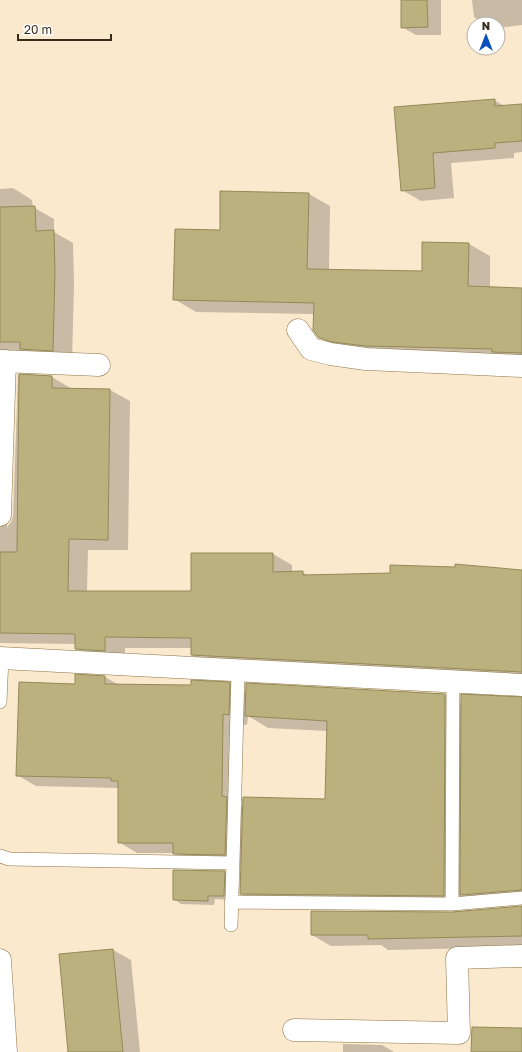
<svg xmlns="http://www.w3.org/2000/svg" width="522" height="1052" viewBox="0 0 522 1052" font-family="'Golos Text',sans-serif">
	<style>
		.shadow { fill: #0003; fill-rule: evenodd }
		.building { fill: #bab17e; stroke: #938a58 }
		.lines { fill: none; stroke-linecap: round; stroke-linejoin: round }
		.lane-casing { stroke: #8d7347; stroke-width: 14 }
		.street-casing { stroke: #8d7347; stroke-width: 23 }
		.lane { stroke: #fff; stroke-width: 13 }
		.street { stroke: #fff; stroke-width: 22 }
	</style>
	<rect width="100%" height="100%" fill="#fae9cd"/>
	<path class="shadow" d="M 402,0 L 441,0 L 441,35 L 416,35 L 402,27 Z
		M 472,0 L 522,0 L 522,25 L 498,28 L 498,24 L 486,24 L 474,17 Z
		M 494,100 L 506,107 L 522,105 L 522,152 L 514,153 L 514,158 L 451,163 L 454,198 L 421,201 L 402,190 L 395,108 Z
		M 13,188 L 32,200 L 33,207 L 54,219 L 54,232 L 73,243 L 74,284 L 72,361 L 20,359 L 11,382 L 7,527 L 11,522 L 13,516 L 18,375 L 52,377 L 72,389 L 110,390 L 130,401 L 128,550 L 88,550 L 87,592 L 192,592 L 273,554 L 292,565 L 292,573 L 302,572 L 309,576 L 522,571 L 522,682 L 211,666 L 192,655 L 192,648 L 125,648 L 125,662 L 96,660 L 76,649 L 76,644 L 0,643 L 0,189 Z
		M 309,194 L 330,206 L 329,270 L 423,272 L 469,244 L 490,256 L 490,287 L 522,289 L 522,364 L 341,350 L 319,337 L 314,314 L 196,312 L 174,299 L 221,231 Z
		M 105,677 L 119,685 L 192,686 L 229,683 L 246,693 L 445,695 L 462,704 L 522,698 L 522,902 L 263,906 L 241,894 L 242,865 L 193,864 L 174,853 L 137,853 L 119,842 L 119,788 L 36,786 L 17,775 L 76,685 ZM 248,716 L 268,728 L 327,731 L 326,800 L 243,807 L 240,806 L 241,724 L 247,725 Z
		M 224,872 L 232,876 L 231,900 L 215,899 L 214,905 L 181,904 L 174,899 Z
		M 522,907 L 522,947 L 388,950 L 381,945 L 331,946 L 312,935 L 453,913 Z
		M 113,950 L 131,960 L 140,1052 L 69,1052 Z
		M 343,1044 L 382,1045 L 394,1052 L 343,1052 Z"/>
	<path class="building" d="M 401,0 L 427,0 L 428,27 L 401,28 Z
		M 495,99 L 495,106 L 522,104 L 522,141 L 495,143 L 495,148 L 433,153 L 435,188 L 401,191 L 394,107 Z
		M 220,191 L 309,193 L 307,269 L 422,271 L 422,242 L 469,243 L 468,286 L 522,288 L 522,353 L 492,352 L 492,349 L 366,346 L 332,342 L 319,338 L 313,330 L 314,303 L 173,300 L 175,229 L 220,230 Z
		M 35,206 L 36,231 L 54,230 L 55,272 L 53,351 L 20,349 L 20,342 L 0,342 L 0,207 Z
		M 19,374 L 52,376 L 52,388 L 110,389 L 108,540 L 69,539 L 68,591 L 191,591 L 191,553 L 273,553 L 273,572 L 303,571 L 303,575 L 390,573 L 390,565 L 455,567 L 455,564 L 522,570 L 522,672 L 191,655 L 191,638 L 105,637 L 105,651 L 75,649 L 75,634 L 0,633 L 0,552 L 17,552 Z
		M 75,674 L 105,676 L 105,684 L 191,685 L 191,680 L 230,682 L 229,715 L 223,714 L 222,796 L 227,797 L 225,855 L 173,854 L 173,843 L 118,843 L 118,781 L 111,781 L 111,778 L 16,776 L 19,682 L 75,684 Z
		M 246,683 L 445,694 L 444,896 L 240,894 L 243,797 L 325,799 L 327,721 L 245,716 Z
		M 461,694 L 522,697 L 522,890 L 460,895 Z
		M 173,870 L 225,871 L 224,896 L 208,896 L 208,901 L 173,900 Z
		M 522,906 L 522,936 L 368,939 L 368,935 L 311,935 L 311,911 L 452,912 Z
		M 113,949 L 123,1052 L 68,1052 L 59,954 Z
		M 472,1027 L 522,1028 L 522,1052 L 471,1052 Z"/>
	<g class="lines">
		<g class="lane-casing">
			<path id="lane" d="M 453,681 L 452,904 L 522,898
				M 0,702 L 2,658
				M 0,856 L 9,859 L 233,863 L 238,671
				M 231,902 L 452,904
				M 231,925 L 233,863"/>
		</g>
		<g class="street-casing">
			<path id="street" d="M 298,330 L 311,349 L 330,354 L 366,359 L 522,366
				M 0,361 L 99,365
				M 0,515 L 5,361
				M 0,658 L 522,685
				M 0,960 L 6,1052
				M 294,1030 L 459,1033 L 457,958 L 522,956"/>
		</g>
		<use href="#lane" class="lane"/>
		<use href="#street" class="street"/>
	</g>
	<g transform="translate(486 36)"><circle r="19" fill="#ffffff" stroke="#afaba3"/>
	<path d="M0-3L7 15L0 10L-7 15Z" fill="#0550ba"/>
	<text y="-6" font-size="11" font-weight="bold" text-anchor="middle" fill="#372c19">N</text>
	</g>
	<path d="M18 34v6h93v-6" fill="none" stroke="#372c19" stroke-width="2"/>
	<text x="24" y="34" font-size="12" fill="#372c19" stroke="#ffffff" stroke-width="3" paint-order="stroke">20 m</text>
</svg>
